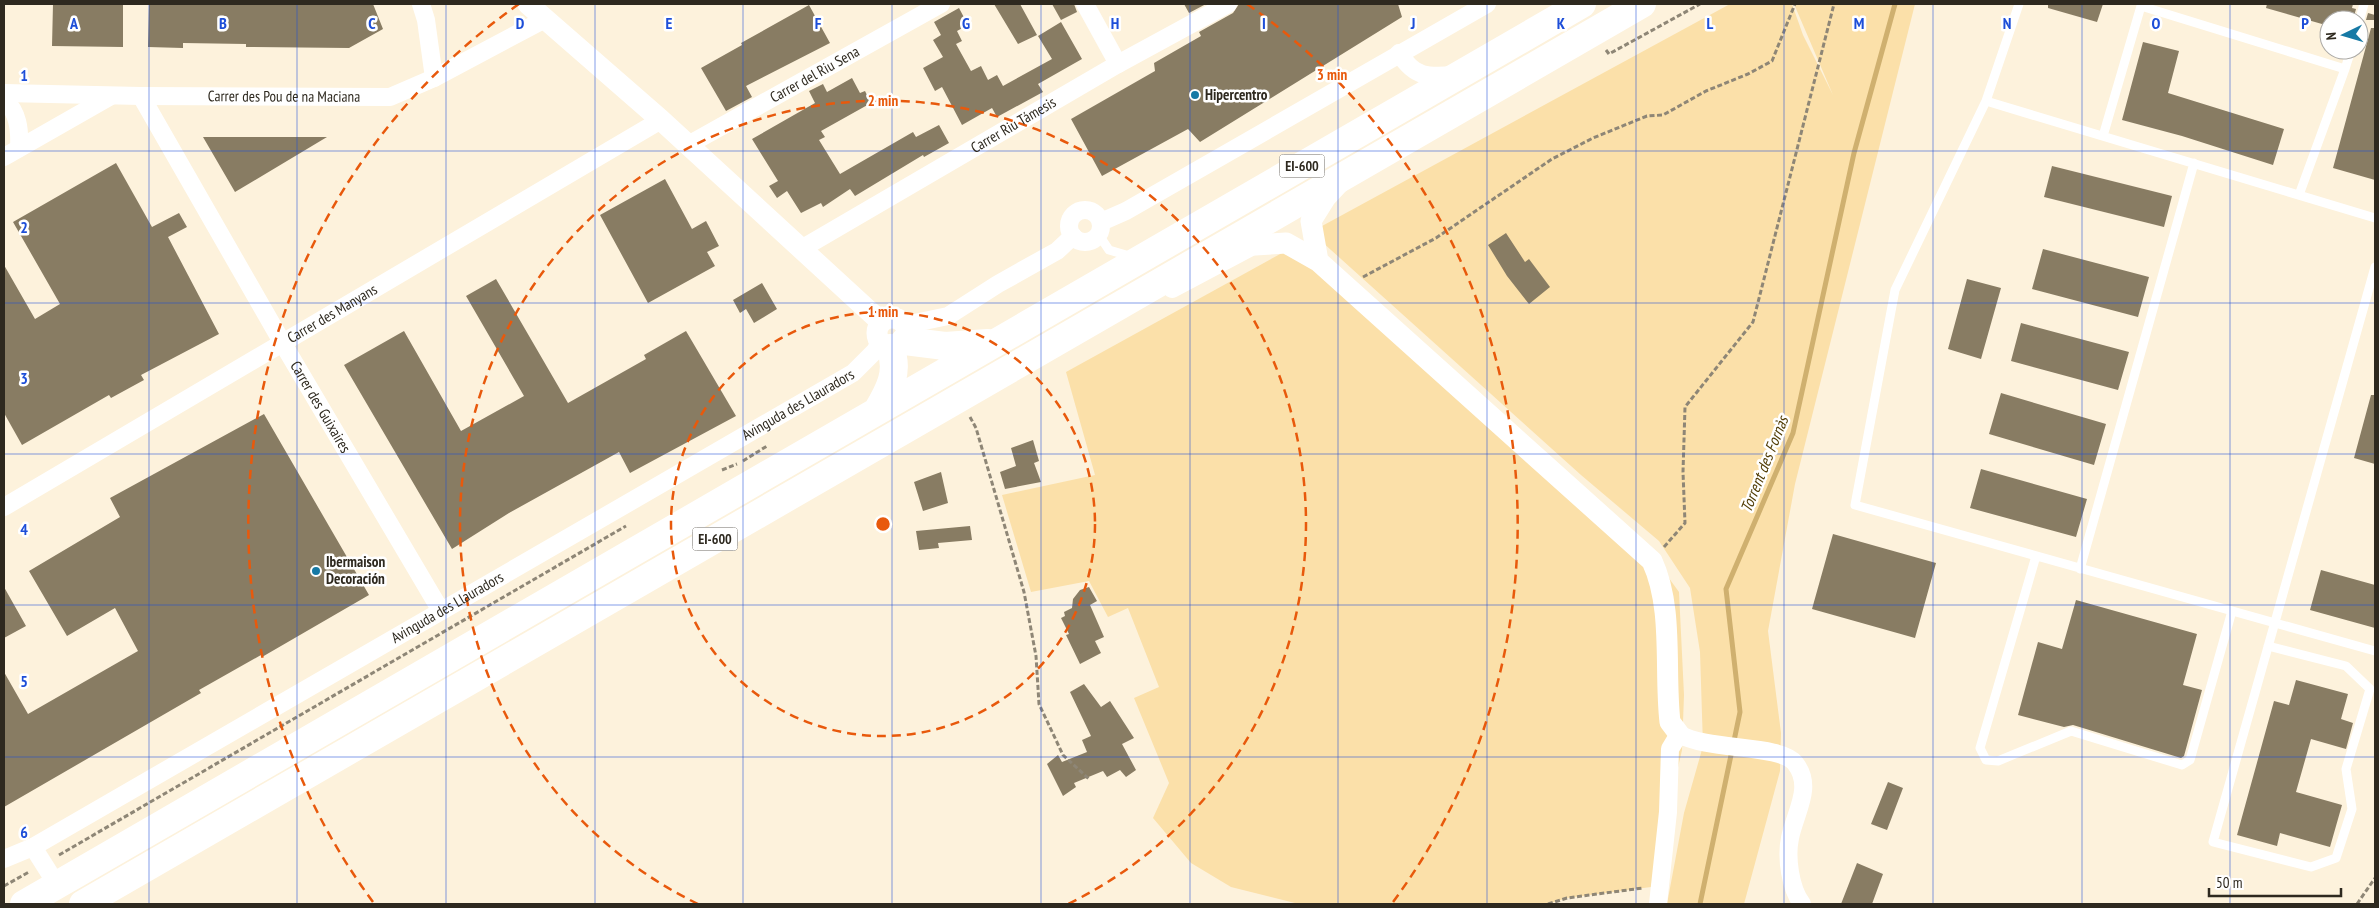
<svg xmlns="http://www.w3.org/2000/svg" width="2379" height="908" viewBox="0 0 2379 908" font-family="'PT Sans Narrow',sans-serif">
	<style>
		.green { fill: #fbe0a9 }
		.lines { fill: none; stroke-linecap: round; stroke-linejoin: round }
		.stream { stroke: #cfb06f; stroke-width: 5 }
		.building { fill: #887c63 }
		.path { stroke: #8e8676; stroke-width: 3; stroke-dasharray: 5 2.5; stroke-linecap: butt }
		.service { stroke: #fff; stroke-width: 9 }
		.minor { stroke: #fff; stroke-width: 18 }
		.tertiary { stroke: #fff; stroke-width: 21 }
		.primary { stroke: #fff; stroke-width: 28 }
		.grid { fill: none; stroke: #1d4ed8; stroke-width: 1; stroke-opacity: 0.55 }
		.ring { fill: none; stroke: #e8590c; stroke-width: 2.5; stroke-dasharray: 9 6 }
		.poi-dot { fill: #1679a5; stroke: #fff; stroke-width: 2 }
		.labels { text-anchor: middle; stroke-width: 5; stroke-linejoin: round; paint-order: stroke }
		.shield { fill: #fff; stroke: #6d6962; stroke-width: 1 }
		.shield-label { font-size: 14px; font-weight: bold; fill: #2e291f }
		.street-label { font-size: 15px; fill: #2e291f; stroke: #fff }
		.poi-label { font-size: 15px; font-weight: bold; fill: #2e291f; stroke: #fff; text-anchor: start }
		.water-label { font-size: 16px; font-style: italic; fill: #513c04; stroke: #fff }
		.grid-label { font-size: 16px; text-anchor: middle; font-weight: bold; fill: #1d4ed8; stroke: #fff; stroke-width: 5; stroke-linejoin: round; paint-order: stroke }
		.centre { fill: #e8590c; stroke: #fff; stroke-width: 2.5 }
		.ring-label { font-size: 15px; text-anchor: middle; font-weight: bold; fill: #e8590c; stroke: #fff; stroke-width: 5; stroke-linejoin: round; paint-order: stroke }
	</style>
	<rect width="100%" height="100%" fill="#fdf2dc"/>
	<path class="green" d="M 1730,4 L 1792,4 L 1803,35 L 1833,95 L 1794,4 L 1915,4 L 1795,484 L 1768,631 L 1781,733 L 1780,771 L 1744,904 L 1667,904 L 1684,813 L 1703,746 L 1700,652 L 1690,588 L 1659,541 L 1581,475 L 1311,232 Z
		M 1291,248 L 1655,559 L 1679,592 L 1684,695 L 1682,750 L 1651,887 L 1567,898 L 1548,904 L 1299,904 L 1231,887 L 1191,863 L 1153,818 L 1169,783 L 1134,698 L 1159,687 L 1128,608 L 1108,617 L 1089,581 L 1031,592 L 1002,495 L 1095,475 L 1066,372 Z"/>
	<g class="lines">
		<path class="stream" d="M 1700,904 L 1740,712 L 1726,589 L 1793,433 L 1854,153 L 1895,4"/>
	</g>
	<path class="building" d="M 53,4 L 123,4 L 123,47 L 52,46 Z
		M 149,4 L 373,4 L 383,29 L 349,48 L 246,47 L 246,44 L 183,43 L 183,48 L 148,47 Z
		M 994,4 L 1020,4 L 1037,35 L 1018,44 Z
		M 1052,4 L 1074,4 L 1077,12 L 1061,20 Z
		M 1184,4 L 1206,4 L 1189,13 Z
		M 1239,4 L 1398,4 L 1402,17 L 1200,142 L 1188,129 L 1102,176 L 1071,119 L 1155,71 L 1154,63 L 1201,36 L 1199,32 L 1233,13 Z
		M 2048,4 L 2103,4 L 2097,22 L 2048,8 Z
		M 2267,4 L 2353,4 L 2352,8 L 2356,9 L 2353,20 L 2329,20 L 2329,26 L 2266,8 Z
		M 809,5 L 830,43 L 746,86 L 752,97 L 726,111 L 701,68 L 742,45 L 741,43 Z
		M 959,8 L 968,25 L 957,31 L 962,41 L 956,44 L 971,71 L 981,66 L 988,80 L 997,75 L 1003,86 L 1052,59 L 1038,36 L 1061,22 L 1082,59 L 1038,84 L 1043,92 L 997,117 L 992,108 L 962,125 L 942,87 L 935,91 L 923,68 L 943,57 L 933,40 L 941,35 L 934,22 Z
		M 2368,13 L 2375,15 L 2375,20 L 2366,20 Z
		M 2371,28 L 2375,28 L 2375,180 L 2333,168 Z
		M 2143,42 L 2179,51 L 2168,93 L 2284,129 L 2273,165 L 2182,136 L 2122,120 Z
		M 852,78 L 860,93 L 865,91 L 871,103 L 821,131 L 825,137 L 819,140 L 840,174 L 913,132 L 916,137 L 939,125 L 949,143 L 924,157 L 923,155 L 855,196 L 850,189 L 823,207 L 821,203 L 801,213 L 787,191 L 777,198 L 769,186 L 778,181 L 752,139 L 815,103 L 809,91 L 823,84 L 827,92 Z
		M 203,137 L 327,137 L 235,192 Z
		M 116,163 L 152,227 L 179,213 L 187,227 L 168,237 L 219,334 L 141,375 L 144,380 L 111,398 L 109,395 L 22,445 L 4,413 L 4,265 L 35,319 L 60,304 L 13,222 Z
		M 2052,166 L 2172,196 L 2164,227 L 2044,197 Z
		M 665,179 L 692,229 L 706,221 L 719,246 L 707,252 L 715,266 L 648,303 L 600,215 Z
		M 1506,233 L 1525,262 L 1529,259 L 1550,287 L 1529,304 L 1507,276 L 1488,245 Z
		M 2043,249 L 2149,277 L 2138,317 L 2032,289 Z
		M 496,279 L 568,403 L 646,359 L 644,355 L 686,331 L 736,416 L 630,473 L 619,452 L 509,513 L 452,549 L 344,365 L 404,331 L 461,431 L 524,396 L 466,296 Z
		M 1967,279 L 2001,288 L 1981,359 L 1948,349 Z
		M 762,283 L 777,309 L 754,323 L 746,309 L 740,313 L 733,300 Z
		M 2021,323 L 2129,352 L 2118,390 L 2011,361 Z
		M 2001,393 L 2106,424 L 2094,465 L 1989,434 Z
		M 2371,395 L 2375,395 L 2375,464 L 2354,458 Z
		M 264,414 L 369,595 L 262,657 L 261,655 L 199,690 L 201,693 L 4,807 L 4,672 L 28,714 L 138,651 L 115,608 L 67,636 L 29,571 L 120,517 L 110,498 Z
		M 1033,440 L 1039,461 L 1034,463 L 1041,482 L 1005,489 L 1000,472 L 1016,466 L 1011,448 Z
		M 1981,469 L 2087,499 L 2076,537 L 1970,508 Z
		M 941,472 L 948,503 L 923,511 L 914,482 Z
		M 970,526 L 972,540 L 938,543 L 939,548 L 919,550 L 916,531 Z
		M 1833,534 L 1936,563 L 1915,638 L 1812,609 Z
		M 2321,570 L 2375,585 L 2375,628 L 2310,610 Z
		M 4,587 L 26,626 L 4,638 Z
		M 1089,587 L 1097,601 L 1090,605 L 1104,637 L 1095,641 L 1101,653 L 1080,664 L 1066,635 L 1069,634 L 1061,618 L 1065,616 L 1064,612 L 1072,608 L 1073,599 L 1080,590 Z
		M 2076,600 L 2197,634 L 2183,685 L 2202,690 L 2184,756 L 2181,758 L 2073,725 L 2064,727 L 2018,715 L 2038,642 L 2062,649 Z
		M 2296,680 L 2348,694 L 2341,719 L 2353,723 L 2346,749 L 2311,739 L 2296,792 L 2342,805 L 2330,847 L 2280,833 L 2277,846 L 2237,835 L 2274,701 L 2289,705 Z
		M 1084,684 L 1101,707 L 1110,701 L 1134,738 L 1122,744 L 1136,770 L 1126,777 L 1120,770 L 1107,777 L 1103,771 L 1074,783 L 1076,787 L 1063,796 L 1047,764 L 1058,755 L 1062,762 L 1087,752 L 1082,740 L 1091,736 L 1070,692 Z
		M 1888,782 L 1903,788 L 1887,830 L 1871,824 Z
		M 1857,863 L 1883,874 L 1872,904 L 1841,904 Z"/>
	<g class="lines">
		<path class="path" d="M 1606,50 L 1609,54 L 1700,4
			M 1363,277 L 1436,238 L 1552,159 L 1593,138 L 1647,116 L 1663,115 L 1706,91 L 1748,74 L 1772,61 L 1795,4
			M 970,417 L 976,428 L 1024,592 L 1036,656 L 1039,704 L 1063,755 L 1090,780
			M 743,461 L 767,446
			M 722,470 L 737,464
			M 1664,547 L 1685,523 L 1683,472 L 1685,407 L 1753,322 L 1834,4
			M 59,855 L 626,526
			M 4,886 L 29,872
			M 1548,904 L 1567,898 L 1643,888
			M 2357,904 L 2375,878"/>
		<path class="service" d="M 2019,4 L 1986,101 L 1895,290 L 1855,505 L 2375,651
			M 2359,22 L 2364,4
			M 2345,69 L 2351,50
			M 1986,101 L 2375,218
			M 2103,136 L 2141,6 L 2345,69 L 2299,195
			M 1099,235 L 1109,250 L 1133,257
			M 2036,556 L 1980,748 L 1986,760 L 1998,761 L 2071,731 L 2182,765 L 2190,760 L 2232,611
			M 2080,569 L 2194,163
			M 2268,646 L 2346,666 L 2370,689 L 2346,769 L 2352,809 L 2336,858 L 2311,867 L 2213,842 L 2375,267"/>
		<g class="minor">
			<path d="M 421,4 L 426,20 L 434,78"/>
			<path d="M 1085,4 L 1118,64"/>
			<path d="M 1399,53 C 1415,78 1427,77 1455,75"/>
			<path id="s1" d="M 4,93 L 141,96 L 390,97 L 434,78 L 545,19"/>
			<path id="s2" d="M 141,96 L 282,342 L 441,611"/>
			<path d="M 4,99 C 18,112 20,129 19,148"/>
			<path id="s3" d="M 688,145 L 941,4"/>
			<path d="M 4,157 L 111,96"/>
			<circle cx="1085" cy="226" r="16"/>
			<path d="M 1101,222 L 1126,211 L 1487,4"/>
			<path id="s4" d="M 801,249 L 1118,64 L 1228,4"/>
			<path d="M 1172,289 L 1255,245"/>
			<path d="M 905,325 L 948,316 L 998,284 L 1057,251 L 1073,236"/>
			<path id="s5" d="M 4,507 L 661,120"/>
			<path d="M 33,847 L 57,885"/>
			<path id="s6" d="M 4,859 L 33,847 L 853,373 L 875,351 L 880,342"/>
			<path d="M 1658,904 L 1668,812 L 1670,749 L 1679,734 C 1708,751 1780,744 1795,763 C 1814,787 1795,812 1790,838 C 1786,857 1790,888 1802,904"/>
		</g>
		<path class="tertiary" d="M 528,4 L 661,120 L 881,322
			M 1255,245 L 1286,243 L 1318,261 L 1652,561 C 1674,608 1664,671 1670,722 L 1679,734
			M 1318,261 L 1311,221 L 1326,197 L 1339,183
			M877 333a15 15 0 1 1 30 0a15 15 0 1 1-30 0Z"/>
		<path class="primary" d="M 905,341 L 945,346 L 988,343
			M 877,411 C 889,391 900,371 890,348
			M 24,904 L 1582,4
			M 83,904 L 1642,4"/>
	</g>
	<path class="grid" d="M 149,4 L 149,904M 297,4 L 297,904M 446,4 L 446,904M 595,4 L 595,904M 743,4 L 743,904M 892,4 L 892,904M 1041,4 L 1041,904M 1190,4 L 1190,904M 1338,4 L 1338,904M 1487,4 L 1487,904M 1636,4 L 1636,904M 1784,4 L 1784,904M 1933,4 L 1933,904M 2082,4 L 2082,904M 2230,4 L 2230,904M 4,151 L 2375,151M 4,303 L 2375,303M 4,454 L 2375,454M 4,605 L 2375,605M 4,757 L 2375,757"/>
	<g class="ring">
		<circle cx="883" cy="524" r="212"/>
		<path d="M698 904A423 423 0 1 1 1068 904"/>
		<path d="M373 902A635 635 0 0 1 519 4M1247 4A635 635 0 0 1 1393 902"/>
	</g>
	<g class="poi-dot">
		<circle cx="1195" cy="95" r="5"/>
		<circle cx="316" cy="571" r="5"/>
	</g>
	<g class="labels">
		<g class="shield">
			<rect x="1279.5" y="154.5" width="45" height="23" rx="4"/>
			<rect x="692.5" y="527.5" width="45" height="23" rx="4"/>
		</g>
		<g class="shield-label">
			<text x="1302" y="171">EI-600</text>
			<text x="715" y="544">EI-600</text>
		</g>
		<g class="street-label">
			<text dy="5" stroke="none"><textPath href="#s3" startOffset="145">Carrer del Riu Sena</textPath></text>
			<text dy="5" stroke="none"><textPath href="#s1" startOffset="280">Carrer des Pou de na Maciana</textPath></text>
			<text dy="5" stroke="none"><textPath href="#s4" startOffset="246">Carrer Riu Támesis</textPath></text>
			<text dy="5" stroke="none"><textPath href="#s5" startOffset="381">Carrer des Manyans</textPath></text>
			<text dy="5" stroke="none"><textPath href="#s6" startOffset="915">Avinguda des Llauradors</textPath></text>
			<text dy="5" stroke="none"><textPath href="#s2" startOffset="359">Carrer des Guixaires</textPath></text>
			<text dy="5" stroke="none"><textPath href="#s6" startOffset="510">Avinguda des Llauradors</textPath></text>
		</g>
		<g class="poi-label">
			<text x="1205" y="100">Hipercentro</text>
			<text x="326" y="567">Ibermaison<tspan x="326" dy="17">Decoración</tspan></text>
		</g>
		<g class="water-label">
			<text transform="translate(1764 464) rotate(-68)" y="6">Torrent des Fornàs</text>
		</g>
	</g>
	<g class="grid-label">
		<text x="74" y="29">A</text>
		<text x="223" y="29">B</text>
		<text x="372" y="29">C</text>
		<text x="520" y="29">D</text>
		<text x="669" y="29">E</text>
		<text x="818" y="29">F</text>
		<text x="966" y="29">G</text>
		<text x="1115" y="29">H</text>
		<text x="1264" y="29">I</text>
		<text x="1413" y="29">J</text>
		<text x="1561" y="29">K</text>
		<text x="1710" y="29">L</text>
		<text x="1859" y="29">M</text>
		<text x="2007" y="29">N</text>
		<text x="2156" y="29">O</text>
		<text x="2305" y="29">P</text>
		<text x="24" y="81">1</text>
		<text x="24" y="233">2</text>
		<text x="24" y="384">3</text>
		<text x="24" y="535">4</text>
		<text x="24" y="687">5</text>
		<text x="24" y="838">6</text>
	</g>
	<circle cx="883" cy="524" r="8" class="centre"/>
	<g class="ring-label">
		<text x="1332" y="80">3 min</text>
		<text x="883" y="106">2 min</text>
		<text x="883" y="317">1 min</text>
	</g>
	<rect width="2379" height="908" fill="none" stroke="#2e291f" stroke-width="10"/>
	<g transform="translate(2344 35) rotate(265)"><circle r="24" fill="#ffffff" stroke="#aba9a5"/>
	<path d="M0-4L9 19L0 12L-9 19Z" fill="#1679a5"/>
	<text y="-8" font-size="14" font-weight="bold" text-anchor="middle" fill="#2e291f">N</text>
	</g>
	<path d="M2209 888v8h132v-8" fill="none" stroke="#2e291f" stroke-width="2.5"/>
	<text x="2216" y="888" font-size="15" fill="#2e291f" stroke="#ffffff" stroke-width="4" paint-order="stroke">50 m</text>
</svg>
